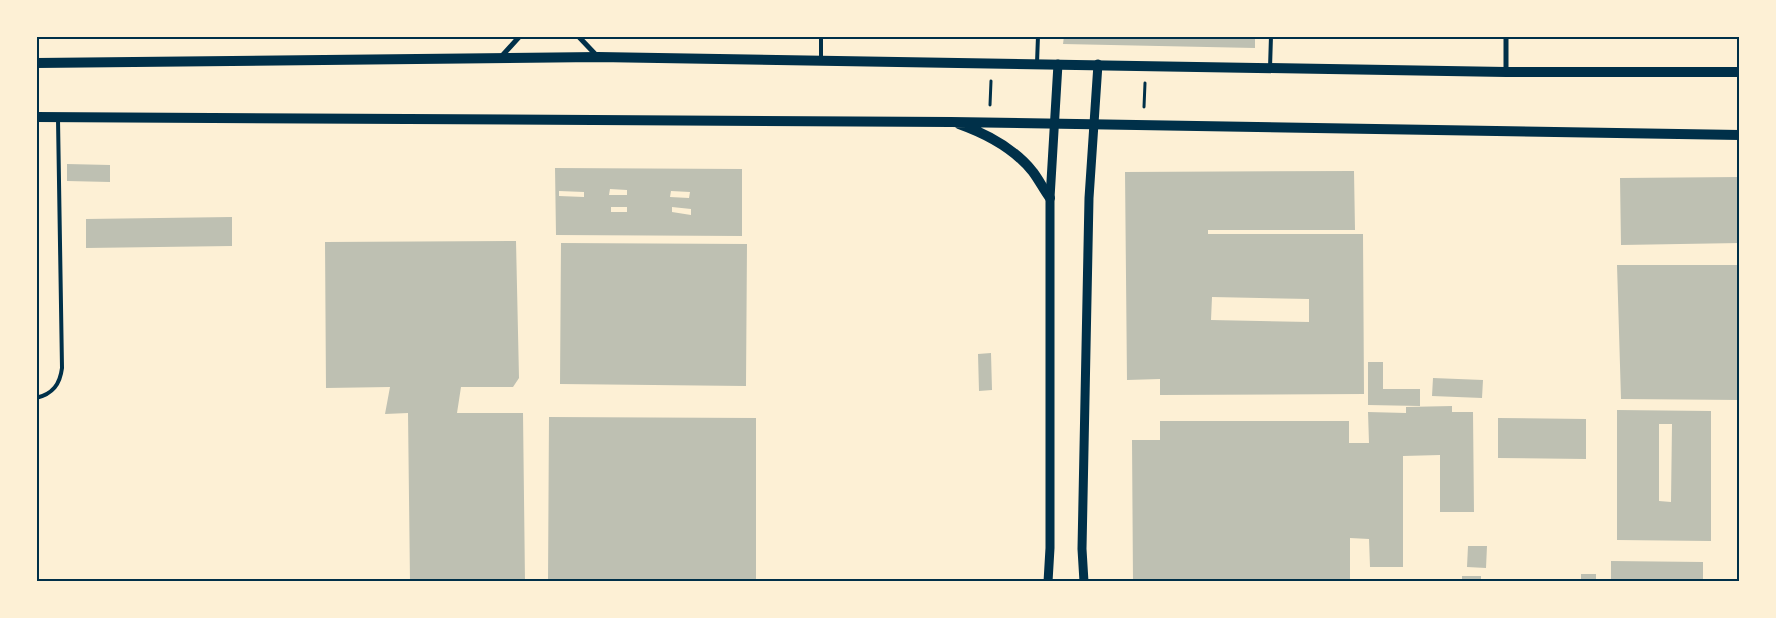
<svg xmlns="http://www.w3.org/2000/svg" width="1776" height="618" viewBox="0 0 1776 618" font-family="'Source Serif 4',serif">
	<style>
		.building { fill: #bec0b2; fill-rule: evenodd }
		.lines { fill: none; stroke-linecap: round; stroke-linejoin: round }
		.path { stroke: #003049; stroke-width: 3 }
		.service { stroke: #003049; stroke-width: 4 }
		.minor { stroke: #003049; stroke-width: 5 }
		.tertiary { stroke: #003049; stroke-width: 9 }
		.secondary { stroke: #003049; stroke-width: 10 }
		.neatline { fill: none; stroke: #003049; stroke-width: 2 }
	</style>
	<rect width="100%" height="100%" fill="#fdf0d5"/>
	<path class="building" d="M 1064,36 L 1255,36 L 1255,48 L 1063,44 Z
		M 67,164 L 110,165 L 110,182 L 67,181 Z
		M 555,168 L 742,169 L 742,236 L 556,235 ZM 610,189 L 627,190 L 627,195 L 609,195 ZM 559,191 L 584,192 L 584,197 L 559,196 ZM 671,191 L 690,192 L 689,198 L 670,197 ZM 611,207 L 627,207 L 627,212 L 611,212 ZM 672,207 L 691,209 L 691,215 L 672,212 Z
		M 1354,171 L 1355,230 L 1208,230 L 1208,234 L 1363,234 L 1364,394 L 1160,395 L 1160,379 L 1127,380 L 1125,172 ZM 1212,297 L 1309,299 L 1309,322 L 1211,320 Z
		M 1740,177 L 1740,243 L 1621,245 L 1620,178 Z
		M 232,217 L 232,246 L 86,248 L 86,219 Z
		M 516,241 L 519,378 L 513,387 L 461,387 L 457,413 L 523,413 L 525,582 L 410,582 L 408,413 L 385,414 L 390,387 L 326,388 L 325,242 Z
		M 561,243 L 747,244 L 746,386 L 560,384 Z
		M 1617,265 L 1740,265 L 1740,400 L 1621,399 Z
		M 36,296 L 38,296 L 38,392 L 36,392 Z
		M 991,353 L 992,390 L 979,391 L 978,354 Z
		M 1368,362 L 1383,362 L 1383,389 L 1420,389 L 1420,406 L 1368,405 Z
		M 1433,378 L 1483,380 L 1482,398 L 1432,396 Z
		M 1452,406 L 1452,412 L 1473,412 L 1474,512 L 1440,512 L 1440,455 L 1403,456 L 1403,567 L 1370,567 L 1369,539 L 1350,538 L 1350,582 L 1133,582 L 1132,440 L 1160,440 L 1160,421 L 1349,421 L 1349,443 L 1369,443 L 1368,412 L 1406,413 L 1406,407 Z
		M 1617,410 L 1711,411 L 1711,541 L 1617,540 ZM 1659,424 L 1672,424 L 1671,502 L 1659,501 Z
		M 549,417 L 756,418 L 756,582 L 548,582 Z
		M 1498,418 L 1586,419 L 1586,459 L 1498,458 Z
		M 1468,546 L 1487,546 L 1486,568 L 1467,567 Z
		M 1611,561 L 1703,562 L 1703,582 L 1611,582 Z
		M 1581,574 L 1596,574 L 1596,582 L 1581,582 Z
		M 1462,576 L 1481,576 L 1481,582 L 1462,582 Z"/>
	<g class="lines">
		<path class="path" d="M 990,105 L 991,81
			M 1144,107 L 1145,83"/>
		<path class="service" d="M 821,59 L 821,36
			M 37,61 L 37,36
			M 1037,63 L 1038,36
			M 1270,68 L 1271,36
			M 36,398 C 53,394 60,384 62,368 L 58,119"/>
		<path class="minor" d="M 578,36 L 598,57
			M 500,58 L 520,36
			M 1506,72 L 1506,36"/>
		<path class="tertiary" d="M 1048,582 L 1050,548 L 1050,198 L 1058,64
			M 1084,582 L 1082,549 L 1089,198 L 1098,64"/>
		<path class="secondary" d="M 36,63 L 598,57 L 1506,72 L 1740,72
			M 36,117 L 951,122 L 1740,135
			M 959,124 C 987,134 1014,148 1033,172 C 1039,180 1044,190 1050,198"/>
	</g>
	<rect width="1776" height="618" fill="none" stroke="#fdf0d5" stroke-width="75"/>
	<rect x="38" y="38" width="1700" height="542" class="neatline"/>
</svg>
